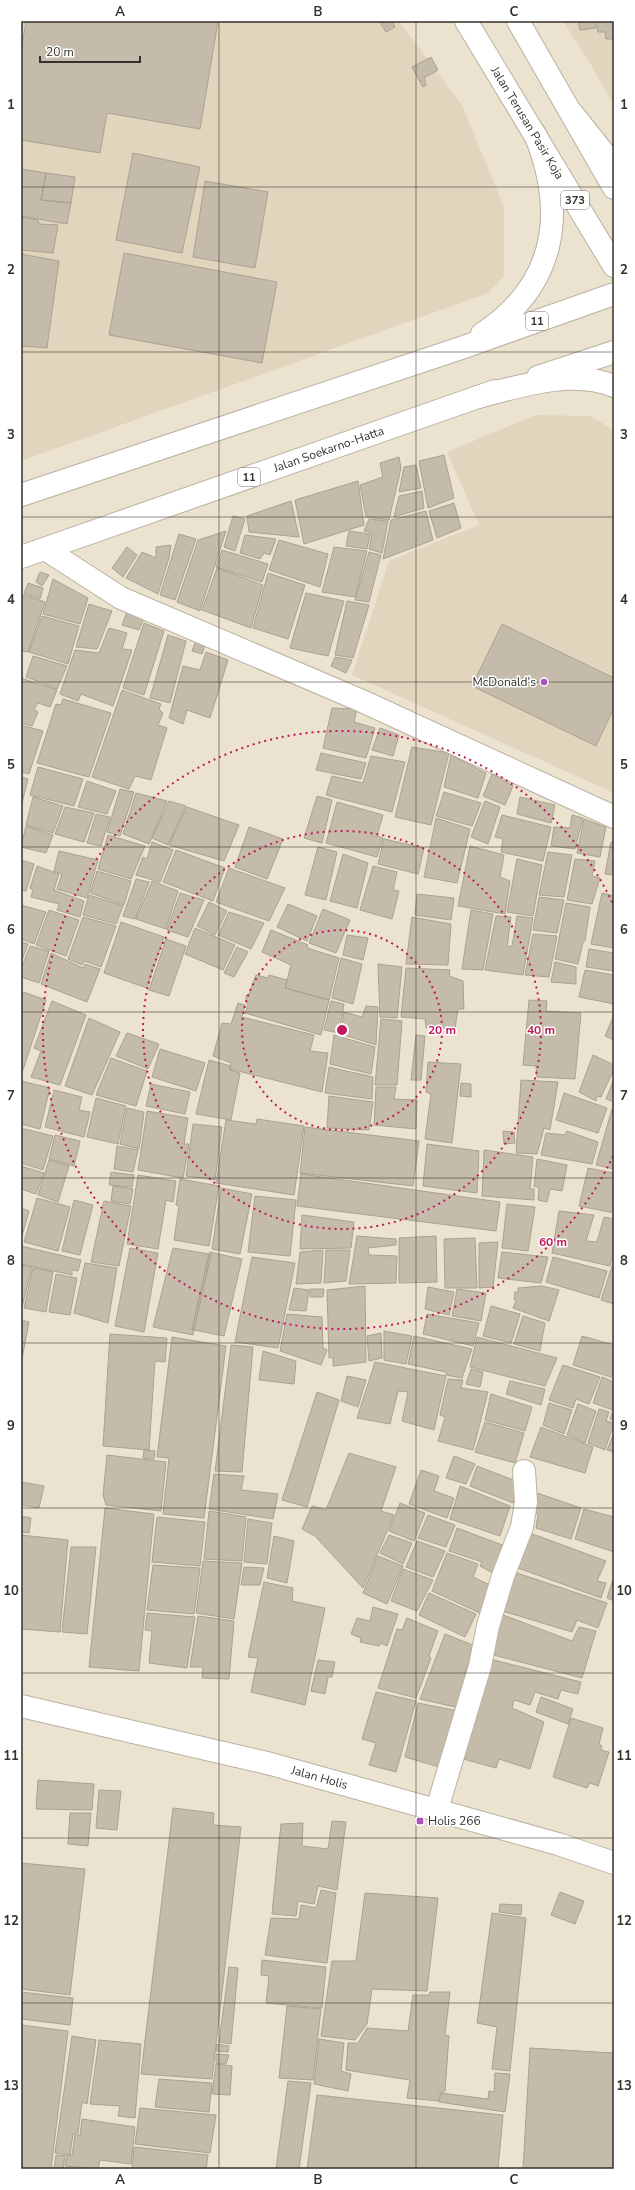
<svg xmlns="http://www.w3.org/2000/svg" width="635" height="2190" viewBox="0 0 635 2190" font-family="'Nunito Sans',sans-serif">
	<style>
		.built { fill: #e1d6bd }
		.building { fill: #c4bbaa; stroke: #aaa291 }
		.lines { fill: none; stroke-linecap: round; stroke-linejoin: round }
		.minor-casing { stroke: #bab1a0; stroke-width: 24 }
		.tertiary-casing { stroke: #bab1a0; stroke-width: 24 }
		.primary-casing { stroke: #bab1a0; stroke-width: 24 }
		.trunk-casing { stroke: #bab1a0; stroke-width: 24 }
		.motorway-casing { stroke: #bab1a0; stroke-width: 24 }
		.minor { stroke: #fff; stroke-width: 22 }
		.tertiary { stroke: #fff; stroke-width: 22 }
		.primary { stroke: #fff; stroke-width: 22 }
		.trunk { stroke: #fff; stroke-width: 22 }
		.motorway { stroke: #fff; stroke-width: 22 }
		.grid { fill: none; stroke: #34312a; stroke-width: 1; stroke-opacity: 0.55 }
		.ring { fill: none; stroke: #c2185b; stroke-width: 2; stroke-dasharray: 2 4 }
		.poi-dot { fill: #ab50bc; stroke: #fff; stroke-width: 1.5 }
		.labels { text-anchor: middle; stroke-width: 3; stroke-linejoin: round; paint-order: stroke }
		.shield { fill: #fff; stroke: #716f6a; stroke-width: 1 }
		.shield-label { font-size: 11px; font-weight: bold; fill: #34312a }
		.street-label { font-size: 12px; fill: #34312a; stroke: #fff }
		.poi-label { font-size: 12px; fill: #34312a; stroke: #fff; text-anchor: end }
		.centre { fill: #c2185b; stroke: #fff; stroke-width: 2 }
		.ring-label { font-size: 12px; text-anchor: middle; font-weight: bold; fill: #c2185b; stroke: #fff; stroke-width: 3; stroke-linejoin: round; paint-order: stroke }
		.neatline { fill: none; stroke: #34312a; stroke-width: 1.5 }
		.grid-label { font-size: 13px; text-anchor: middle; font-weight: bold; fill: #34312a }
	</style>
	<rect width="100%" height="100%" fill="#ebe2d0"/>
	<path class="built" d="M 21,21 L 399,21 L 462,105 L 504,207 L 504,277 L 488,293 L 21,461 Z
		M 563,21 L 614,21 L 614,105 L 588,60 Z
		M 536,415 L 591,416 L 614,431 L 614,793 L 352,675 L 389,561 L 479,525 L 447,452 Z"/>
	<path class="building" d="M 26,21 L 218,21 L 200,129 L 107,113 L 100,153 L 21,140 L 21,51 Z
		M 379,21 L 392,21 L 395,27 L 386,32 Z
		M 578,21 L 594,21 L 596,28 L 580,30 Z
		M 596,21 L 614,21 L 614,39 L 606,39 L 605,32 L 598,32 Z
		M 431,57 L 438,70 L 424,78 L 426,85 L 423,87 L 412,67 Z
		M 133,153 L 200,167 L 182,253 L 116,240 Z
		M 21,169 L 46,173 L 41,200 L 71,203 L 67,224 L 21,216 Z
		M 46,173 L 75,177 L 71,203 L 41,200 Z
		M 205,181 L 268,192 L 255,268 L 193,257 Z
		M 21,217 L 38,220 L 39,224 L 58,225 L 53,253 L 21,250 Z
		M 124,253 L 277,282 L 262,363 L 109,335 Z
		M 21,254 L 59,261 L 47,348 L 23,346 L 21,347 Z
		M 444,455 L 454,498 L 428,508 L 419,461 Z
		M 399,457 L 401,468 L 389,520 L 366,517 L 360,485 L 383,477 L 380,463 Z
		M 416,465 L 421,488 L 399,492 L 404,467 Z
		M 358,481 L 364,525 L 304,544 L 295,500 Z
		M 422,491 L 424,508 L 394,517 L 399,496 Z
		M 291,501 L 299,537 L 249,532 L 247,516 Z
		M 454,503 L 461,528 L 437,538 L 429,511 Z
		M 426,511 L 433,540 L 383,559 L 391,520 Z
		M 233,516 L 245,519 L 235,551 L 224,547 Z
		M 369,519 L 388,521 L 382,553 L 369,549 L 372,533 L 364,531 Z
		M 226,531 L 200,611 L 177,602 L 198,540 Z
		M 349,531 L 370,534 L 367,549 L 346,546 Z
		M 179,534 L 196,539 L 175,600 L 160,595 Z
		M 245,535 L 276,539 L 270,555 L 264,553 L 260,559 L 240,553 Z
		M 279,540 L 328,554 L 320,587 L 269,570 Z
		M 171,545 L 169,558 L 158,594 L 126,578 L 142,552 L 156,558 L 156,547 Z
		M 127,547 L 137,555 L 123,577 L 112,568 Z
		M 334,547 L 367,551 L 355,597 L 322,592 Z
		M 222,550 L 268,564 L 262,582 L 216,567 Z
		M 369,552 L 381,555 L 369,602 L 355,600 Z
		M 217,568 L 263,585 L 251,628 L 202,610 Z
		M 40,572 L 49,575 L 42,586 L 36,582 Z
		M 268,573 L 305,585 L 288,639 L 253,628 Z
		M 53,579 L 88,598 L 80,624 L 43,614 Z
		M 28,583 L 43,588 L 40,599 L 24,594 Z
		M 306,593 L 344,601 L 328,656 L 290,648 Z
		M 22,595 L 45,602 L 28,652 L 21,651 Z
		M 347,601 L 369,605 L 353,658 L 335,655 Z
		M 89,604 L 112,611 L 97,649 L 76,647 Z
		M 127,612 L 144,618 L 139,630 L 122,625 Z
		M 42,616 L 79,626 L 68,664 L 29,652 Z
		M 144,623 L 164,631 L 144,695 L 123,688 Z
		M 502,624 L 614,678 L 614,708 L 596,746 L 472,686 Z
		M 109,628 L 127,633 L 122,649 L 132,650 L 113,706 L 81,694 L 78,701 L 60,694 L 75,650 L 99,653 Z
		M 168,635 L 186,641 L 170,703 L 150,698 Z
		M 196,640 L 205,644 L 202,654 L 192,651 Z
		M 206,652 L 228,660 L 210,718 L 187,710 L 183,724 L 169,718 L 183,666 L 200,670 Z
		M 33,656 L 67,666 L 57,689 L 26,677 Z
		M 335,657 L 352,660 L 346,673 L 331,666 Z
		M 21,678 L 57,690 L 50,707 L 38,703 L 34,709 L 38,712 L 32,726 L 21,723 Z
		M 122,690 L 161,704 L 159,709 L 163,713 L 158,725 L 167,728 L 151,780 L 135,776 L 129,789 L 92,777 Z
		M 63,699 L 111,713 L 89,777 L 37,763 L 56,704 L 61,705 Z
		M 332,708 L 357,709 L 354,722 L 375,728 L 366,758 L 323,748 Z
		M 21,725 L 43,731 L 29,774 L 21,772 Z
		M 380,728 L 399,735 L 393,756 L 372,750 Z
		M 412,747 L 449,753 L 431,825 L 395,817 Z
		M 321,753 L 366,763 L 361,779 L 316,770 Z
		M 451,755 L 486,773 L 478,798 L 444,787 Z
		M 371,756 L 405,762 L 392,812 L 326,795 L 332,776 L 363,783 Z
		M 38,767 L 83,779 L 74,806 L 30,795 Z
		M 492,774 L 513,786 L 505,805 L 483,796 Z
		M 21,777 L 28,779 L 21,807 Z
		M 87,781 L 116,791 L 107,814 L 78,807 Z
		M 120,789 L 134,792 L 120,836 L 107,832 Z
		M 444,792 L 481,803 L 472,826 L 436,816 Z
		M 136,793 L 167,801 L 149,844 L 123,834 Z
		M 317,796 L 332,800 L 322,843 L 304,838 Z
		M 33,797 L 63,806 L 53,833 L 26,825 Z
		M 520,797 L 555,805 L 551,823 L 517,814 Z
		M 169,801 L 186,806 L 168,845 L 152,838 Z
		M 485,801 L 500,807 L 488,844 L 471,837 Z
		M 337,802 L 383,815 L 377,836 L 383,838 L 377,857 L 326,843 Z
		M 65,807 L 94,813 L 84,842 L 55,834 Z
		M 187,807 L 239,825 L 224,861 L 169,845 Z
		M 96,814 L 110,817 L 101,846 L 87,843 Z
		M 502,815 L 551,827 L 543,861 L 501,852 L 503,839 L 495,837 Z
		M 572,815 L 583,818 L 575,849 L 551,846 L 554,827 L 570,828 Z
		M 436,818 L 470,829 L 457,883 L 424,877 Z
		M 584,819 L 606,827 L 600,857 L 577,853 Z
		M 26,826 L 53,835 L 46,853 L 21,847 Z
		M 249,827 L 283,839 L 267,879 L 235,867 Z
		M 108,835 L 145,846 L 131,879 L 98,869 Z
		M 384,839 L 424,848 L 418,874 L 378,864 Z
		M 152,842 L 173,850 L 160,882 L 136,875 L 143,857 L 147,859 Z
		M 611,842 L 614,842 L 613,875 L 605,874 Z
		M 470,846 L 504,855 L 500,877 L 510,881 L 505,914 L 458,906 Z
		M 318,847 L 337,852 L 326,900 L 305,895 Z
		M 176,850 L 225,868 L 213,901 L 163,882 Z
		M 59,851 L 98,860 L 87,898 L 57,889 L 62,874 L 54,871 Z
		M 548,852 L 572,855 L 564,897 L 539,895 Z
		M 343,854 L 368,863 L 357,908 L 330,901 Z
		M 517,859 L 542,865 L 533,916 L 507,912 Z
		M 575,859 L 595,861 L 592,876 L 600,878 L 592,904 L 567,900 Z
		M 21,860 L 34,864 L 26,891 L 21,890 Z
		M 37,866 L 59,874 L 54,890 L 84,901 L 80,917 L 57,910 L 59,904 L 31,897 L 33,890 L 30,888 Z
		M 373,866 L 397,872 L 393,890 L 399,891 L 392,919 L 360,910 Z
		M 229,868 L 285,888 L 269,921 L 216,902 Z
		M 97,871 L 131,881 L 124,905 L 90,893 Z
		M 136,879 L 149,882 L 135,919 L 123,916 Z
		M 152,881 L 178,891 L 166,929 L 136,919 Z
		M 180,893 L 204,900 L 188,937 L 167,930 Z
		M 602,893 L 614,896 L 614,948 L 591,944 Z
		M 417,894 L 454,898 L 451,920 L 415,915 Z
		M 89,895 L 123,906 L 116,924 L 83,915 Z
		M 539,897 L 564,900 L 557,933 L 533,930 Z
		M 209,902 L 227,911 L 215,935 L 197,926 Z
		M 566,903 L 590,907 L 585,941 L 583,942 L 578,964 L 555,959 Z
		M 288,904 L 317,916 L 307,941 L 277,927 Z
		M 21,905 L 46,912 L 34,944 L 21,939 Z
		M 323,909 L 350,920 L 336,953 L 309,943 Z
		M 49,910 L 79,920 L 66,956 L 36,945 Z
		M 471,910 L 493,914 L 483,970 L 462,969 Z
		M 229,912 L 264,923 L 251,949 L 218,935 Z
		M 496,916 L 511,917 L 507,947 L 512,946 L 517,916 L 533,918 L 523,975 L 485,970 Z
		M 83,917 L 116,926 L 101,967 L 85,961 L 82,965 L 68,959 Z
		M 412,917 L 451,924 L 448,965 L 406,964 Z
		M 121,922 L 164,937 L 147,988 L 104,973 Z
		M 195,928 L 235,945 L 223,970 L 185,954 Z
		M 271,930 L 308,945 L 307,948 L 339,958 L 329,1000 L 285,988 L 291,965 L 262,952 Z
		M 533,934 L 557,936 L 549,977 L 525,975 Z
		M 347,935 L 368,938 L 363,960 L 343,955 Z
		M 166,939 L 186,946 L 169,996 L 149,990 Z
		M 21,942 L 28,944 L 21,963 Z
		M 30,946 L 49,951 L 39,983 L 21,977 L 21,969 Z
		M 237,947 L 248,952 L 234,977 L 224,973 Z
		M 589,949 L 614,953 L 614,971 L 586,967 Z
		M 51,953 L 83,968 L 85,964 L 100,969 L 87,1002 L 41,984 Z
		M 341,958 L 362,964 L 353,1004 L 332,998 Z
		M 555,962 L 576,967 L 576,984 L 551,982 Z
		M 378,964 L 402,967 L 397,1018 L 380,1017 Z
		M 406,968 L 450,970 L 449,976 L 463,981 L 464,1009 L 458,1009 L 455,1028 L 426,1028 L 425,1019 L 401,1017 Z
		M 585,970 L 614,975 L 614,1004 L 579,997 Z
		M 256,975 L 268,978 L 269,975 L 287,980 L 285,988 L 329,1000 L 321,1035 L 245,1013 L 248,1005 L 246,1002 L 246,996 L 249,994 Z
		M 23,992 L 46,1000 L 21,1076 L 21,998 Z
		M 529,1000 L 547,1001 L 546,1011 L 581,1013 L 575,1079 L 537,1077 L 536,1066 L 523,1065 Z
		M 52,1001 L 86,1015 L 60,1085 L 31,1077 L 41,1051 L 34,1048 Z
		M 331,1001 L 344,1004 L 339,1033 L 324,1030 Z
		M 238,1003 L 245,1005 L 242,1017 L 314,1035 L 310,1051 L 328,1053 L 322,1092 L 230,1069 L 231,1063 L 213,1056 L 222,1023 L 231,1024 Z
		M 366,1006 L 378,1007 L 376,1045 L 341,1034 L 344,1012 L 362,1017 Z
		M 614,1015 L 614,1040 L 605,1036 Z
		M 89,1018 L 120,1032 L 92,1095 L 65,1086 Z
		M 381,1019 L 402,1021 L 397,1085 L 375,1085 Z
		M 127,1033 L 159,1044 L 148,1069 L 116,1056 Z
		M 334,1035 L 375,1047 L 371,1074 L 330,1064 Z
		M 416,1035 L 425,1036 L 421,1080 L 411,1080 Z
		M 160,1049 L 205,1063 L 196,1091 L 152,1077 Z
		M 593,1055 L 614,1065 L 614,1069 L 601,1097 L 597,1096 L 596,1101 L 579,1092 Z
		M 111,1058 L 147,1071 L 136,1106 L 96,1095 Z
		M 209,1060 L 231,1066 L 230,1070 L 240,1073 L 231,1120 L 196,1114 Z
		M 428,1062 L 461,1064 L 452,1143 L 425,1139 L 431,1094 L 426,1092 Z
		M 329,1067 L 373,1077 L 372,1099 L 325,1093 Z
		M 614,1079 L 614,1102 L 606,1099 Z
		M 521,1080 L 558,1082 L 550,1130 L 544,1128 L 537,1154 L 516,1153 Z
		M 21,1081 L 50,1088 L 40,1129 L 21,1124 Z
		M 461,1083 L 471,1084 L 471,1097 L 460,1096 Z
		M 151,1084 L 190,1092 L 185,1114 L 146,1106 Z
		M 376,1087 L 396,1087 L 394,1099 L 417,1100 L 416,1129 L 374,1125 Z
		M 54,1090 L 82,1097 L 79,1110 L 90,1112 L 84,1137 L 45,1127 Z
		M 564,1093 L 607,1108 L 598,1133 L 556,1120 Z
		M 329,1096 L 373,1102 L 369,1130 L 327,1128 Z
		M 96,1098 L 126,1106 L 118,1144 L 87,1137 Z
		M 127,1108 L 144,1112 L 139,1149 L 120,1144 Z
		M 612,1109 L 614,1110 L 614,1169 L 596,1165 Z
		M 147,1111 L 188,1118 L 184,1144 L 189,1144 L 183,1178 L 138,1170 Z
		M 257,1119 L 304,1126 L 294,1195 L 216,1183 L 226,1120 L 256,1124 Z
		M 193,1124 L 222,1127 L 215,1180 L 186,1176 Z
		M 305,1127 L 419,1141 L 413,1186 L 300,1173 Z
		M 21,1128 L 53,1136 L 43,1170 L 21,1163 Z
		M 503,1131 L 514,1132 L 515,1143 L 504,1144 Z
		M 567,1131 L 598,1142 L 592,1164 L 541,1155 L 546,1133 L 565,1135 Z
		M 55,1135 L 80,1141 L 74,1166 L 49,1159 Z
		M 427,1144 L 479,1151 L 477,1193 L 423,1186 Z
		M 117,1146 L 138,1150 L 133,1172 L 114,1169 Z
		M 484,1150 L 533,1157 L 530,1189 L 534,1189 L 534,1200 L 482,1196 Z
		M 537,1159 L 567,1165 L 562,1191 L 550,1189 L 547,1202 L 538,1200 L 539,1188 L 534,1186 Z
		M 49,1160 L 69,1166 L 58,1202 L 38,1195 Z
		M 21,1166 L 44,1173 L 36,1194 L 21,1189 Z
		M 588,1168 L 614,1173 L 614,1213 L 579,1206 Z
		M 111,1172 L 134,1175 L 132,1187 L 109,1185 Z
		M 301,1174 L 500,1202 L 496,1231 L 297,1206 Z
		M 138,1175 L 176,1181 L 173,1202 L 166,1200 L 158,1249 L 127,1244 Z
		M 180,1179 L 219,1186 L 209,1246 L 174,1240 L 179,1206 L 176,1205 Z
		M 113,1186 L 133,1189 L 130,1204 L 111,1201 Z
		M 221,1188 L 252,1194 L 240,1254 L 212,1249 Z
		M 255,1196 L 296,1200 L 290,1256 L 248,1252 Z
		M 37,1198 L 70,1207 L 58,1251 L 24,1242 Z
		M 74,1200 L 93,1205 L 80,1255 L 62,1251 Z
		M 104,1201 L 131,1206 L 119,1266 L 91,1262 Z
		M 507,1204 L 535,1207 L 528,1251 L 502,1248 Z
		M 21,1208 L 29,1211 L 22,1236 L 21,1236 Z
		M 559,1211 L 594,1215 L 586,1241 L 597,1242 L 604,1217 L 614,1219 L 614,1251 L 610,1266 L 552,1253 Z
		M 302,1215 L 354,1222 L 351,1248 L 300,1249 Z
		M 357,1236 L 396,1239 L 396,1245 L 368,1248 L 369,1255 L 397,1256 L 396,1283 L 349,1284 Z
		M 436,1236 L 437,1282 L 399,1283 L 399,1238 Z
		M 475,1238 L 477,1288 L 445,1288 L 444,1239 Z
		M 498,1242 L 493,1287 L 479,1288 L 479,1243 Z
		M 21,1246 L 81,1260 L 78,1271 L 72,1270 L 72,1275 L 21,1264 Z
		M 130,1248 L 158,1253 L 144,1332 L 115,1326 Z
		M 173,1248 L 209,1254 L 192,1330 L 194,1330 L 193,1335 L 153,1327 Z
		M 323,1250 L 321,1283 L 296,1284 L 300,1252 Z
		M 326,1250 L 350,1250 L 346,1281 L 324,1283 Z
		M 209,1252 L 242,1259 L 224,1336 L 194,1330 L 211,1254 Z
		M 502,1252 L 548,1257 L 541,1283 L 498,1278 Z
		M 209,1254 L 211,1254 L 194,1330 L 192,1330 Z
		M 252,1257 L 295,1263 L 278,1348 L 235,1342 Z
		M 553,1257 L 607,1271 L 599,1298 L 546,1282 Z
		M 614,1260 L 614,1304 L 601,1300 Z
		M 85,1263 L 117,1268 L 108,1323 L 74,1313 Z
		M 21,1265 L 32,1267 L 22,1307 L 21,1306 Z
		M 33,1268 L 53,1272 L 46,1312 L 24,1308 Z
		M 56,1274 L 77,1278 L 70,1315 L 49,1312 Z
		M 365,1286 L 366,1362 L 333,1366 L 333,1357 L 329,1358 L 327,1290 Z
		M 542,1286 L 559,1290 L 549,1321 L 513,1308 L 516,1301 L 514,1299 L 515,1292 L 518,1292 L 518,1288 Z
		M 428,1287 L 454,1292 L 449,1315 L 425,1309 Z
		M 294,1288 L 309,1290 L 306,1311 L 289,1310 Z
		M 310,1289 L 324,1289 L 323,1297 L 310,1297 Z
		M 457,1289 L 486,1293 L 481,1321 L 452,1316 Z
		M 491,1306 L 520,1314 L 511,1343 L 483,1336 Z
		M 287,1314 L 322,1317 L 323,1348 L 327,1350 L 321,1365 L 280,1351 Z
		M 427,1314 L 479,1323 L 473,1346 L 423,1334 Z
		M 523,1316 L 545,1323 L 540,1351 L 514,1344 Z
		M 21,1320 L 29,1322 L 21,1364 Z
		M 384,1331 L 412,1336 L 406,1364 L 384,1360 Z
		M 381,1333 L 382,1358 L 369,1361 L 367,1336 Z
		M 110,1334 L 167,1338 L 165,1362 L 155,1361 L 149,1450 L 103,1446 Z
		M 414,1336 L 472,1349 L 462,1378 L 446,1375 L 446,1372 L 408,1364 Z
		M 582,1336 L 614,1345 L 614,1378 L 573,1365 Z
		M 172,1337 L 226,1346 L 204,1518 L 163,1514 L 169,1458 L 157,1457 Z
		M 477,1337 L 557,1358 L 545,1386 L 470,1367 Z
		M 231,1345 L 253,1347 L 242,1472 L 215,1471 Z
		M 263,1351 L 296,1361 L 294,1384 L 259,1380 Z
		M 375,1362 L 446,1376 L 434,1430 L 402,1421 L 408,1392 L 398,1391 L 390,1424 L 357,1418 Z
		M 563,1365 L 600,1377 L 589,1404 L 576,1399 L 573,1408 L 549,1400 Z
		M 471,1369 L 483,1372 L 480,1387 L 466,1384 Z
		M 347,1376 L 366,1380 L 358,1407 L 341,1401 Z
		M 602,1377 L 614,1382 L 614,1420 L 610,1419 L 613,1410 L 593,1403 Z
		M 448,1379 L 463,1380 L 461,1388 L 488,1392 L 473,1450 L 438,1441 L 445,1417 L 440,1415 Z
		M 510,1381 L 545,1389 L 541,1405 L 506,1394 Z
		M 317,1392 L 339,1400 L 307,1507 L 282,1500 Z
		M 491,1394 L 532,1407 L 525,1431 L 485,1420 Z
		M 549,1403 L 572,1410 L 564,1434 L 543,1425 Z
		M 578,1404 L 596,1411 L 585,1443 L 567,1435 Z
		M 599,1409 L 609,1412 L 606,1421 L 614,1423 L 605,1450 L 588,1443 Z
		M 485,1422 L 524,1433 L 515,1463 L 475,1452 Z
		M 541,1427 L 593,1447 L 585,1473 L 530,1457 Z
		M 614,1433 L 614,1452 L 607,1450 Z
		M 144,1450 L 155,1451 L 154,1459 L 143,1458 Z
		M 349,1453 L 396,1467 L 381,1511 L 394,1515 L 363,1588 L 315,1536 L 302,1529 L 312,1506 L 326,1510 Z
		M 107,1455 L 166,1462 L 161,1511 L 106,1505 L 103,1495 Z
		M 454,1456 L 475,1464 L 466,1484 L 446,1478 Z
		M 477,1466 L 521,1483 L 513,1503 L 470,1486 Z
		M 421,1470 L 439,1476 L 434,1491 L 454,1498 L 447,1518 L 409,1504 Z
		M 214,1474 L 244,1476 L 241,1490 L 278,1494 L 273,1519 L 209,1509 Z
		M 21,1482 L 44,1486 L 39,1508 L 21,1505 Z
		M 460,1486 L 510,1506 L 500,1536 L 450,1519 Z
		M 537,1493 L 581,1508 L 571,1539 L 536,1528 L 538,1514 L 531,1510 Z
		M 400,1503 L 425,1513 L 414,1541 L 389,1531 Z
		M 105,1508 L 154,1514 L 139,1671 L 89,1667 Z
		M 584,1509 L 614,1517 L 614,1552 L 575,1539 Z
		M 209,1511 L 246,1517 L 242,1561 L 204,1559 Z
		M 428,1515 L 455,1525 L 446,1547 L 418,1538 Z
		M 21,1516 L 31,1518 L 29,1533 L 21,1532 Z
		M 157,1517 L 205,1522 L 200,1566 L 152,1562 Z
		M 248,1519 L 272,1523 L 267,1564 L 244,1562 Z
		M 457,1528 L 505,1546 L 495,1574 L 480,1566 L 482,1562 L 449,1551 Z
		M 530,1533 L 606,1561 L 597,1581 L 606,1583 L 601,1598 L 518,1568 Z
		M 21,1535 L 68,1540 L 60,1632 L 21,1629 Z
		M 389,1535 L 412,1543 L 403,1564 L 380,1553 Z
		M 274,1536 L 294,1541 L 287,1583 L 267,1578 Z
		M 417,1541 L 445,1551 L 433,1577 L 406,1567 Z
		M 71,1547 L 96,1547 L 87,1634 L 62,1632 Z
		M 447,1553 L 478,1564 L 473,1577 L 494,1587 L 482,1614 L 432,1591 Z
		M 378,1556 L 403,1566 L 387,1604 L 363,1593 Z
		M 203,1561 L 242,1563 L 234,1619 L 196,1613 Z
		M 153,1565 L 200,1568 L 194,1614 L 147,1610 Z
		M 244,1567 L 264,1568 L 260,1585 L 241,1585 Z
		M 403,1569 L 433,1580 L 417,1611 L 391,1601 Z
		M 514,1572 L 607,1603 L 598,1628 L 577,1620 L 572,1632 L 499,1610 Z
		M 614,1576 L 614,1601 L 607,1598 Z
		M 264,1582 L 293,1588 L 292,1601 L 325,1608 L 305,1705 L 251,1692 L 258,1658 L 248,1657 Z
		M 429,1593 L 476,1614 L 465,1637 L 419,1615 Z
		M 373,1607 L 398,1614 L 387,1646 L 381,1643 L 379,1646 L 360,1642 L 361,1638 L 351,1634 L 357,1618 L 370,1621 Z
		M 147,1613 L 195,1617 L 187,1668 L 149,1663 L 152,1631 L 145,1630 Z
		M 498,1613 L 572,1641 L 579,1627 L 596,1631 L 582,1678 L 486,1653 Z
		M 198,1616 L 234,1621 L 229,1679 L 202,1678 L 203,1667 L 190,1667 Z
		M 407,1618 L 438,1631 L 429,1656 L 431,1658 L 416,1698 L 378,1688 L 397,1629 L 402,1630 Z
		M 445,1634 L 475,1646 L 464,1675 L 472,1677 L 464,1709 L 420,1699 Z
		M 486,1658 L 581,1682 L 578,1694 L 561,1690 L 558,1699 L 535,1692 L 530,1705 L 514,1700 L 512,1708 L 544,1722 L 530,1769 L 499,1759 L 496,1768 L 456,1757 Z
		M 318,1660 L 335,1662 L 332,1677 L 328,1677 L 325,1694 L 311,1691 Z
		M 376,1692 L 416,1701 L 396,1772 L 369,1765 L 376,1743 L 362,1739 Z
		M 541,1697 L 573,1709 L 568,1724 L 536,1712 Z
		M 418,1703 L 464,1712 L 446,1769 L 405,1757 Z
		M 571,1718 L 603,1728 L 599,1744 L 602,1746 L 601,1750 L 609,1752 L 598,1786 L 590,1783 L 587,1788 L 553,1777 Z
		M 38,1780 L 94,1784 L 92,1810 L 36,1809 Z
		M 99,1790 L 121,1791 L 117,1830 L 96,1828 Z
		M 173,1808 L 214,1813 L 213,1825 L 241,1827 L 212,2079 L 141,2074 Z
		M 70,1813 L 91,1813 L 88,1846 L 68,1844 Z
		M 332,1821 L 346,1822 L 337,1890 L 318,1886 L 314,1904 L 298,1901 L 296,1916 L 272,1914 L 281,1824 L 303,1823 L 302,1846 L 328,1849 Z
		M 21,1863 L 85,1869 L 70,1995 L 21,1989 Z
		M 321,1890 L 336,1893 L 327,1963 L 265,1955 L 271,1918 L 299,1919 L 301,1905 L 316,1908 Z
		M 560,1892 L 584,1901 L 575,1924 L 551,1915 Z
		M 365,1893 L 438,1898 L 427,1991 L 372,1989 L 367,2024 L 355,2040 L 321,2036 L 332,1961 L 356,1961 Z
		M 500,1904 L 522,1905 L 521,1915 L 499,1912 Z
		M 492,1913 L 526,1918 L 510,2071 L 492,2069 L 497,2027 L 477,2023 Z
		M 262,1960 L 326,1967 L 322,2008 L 266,2003 L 269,1976 L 261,1975 Z
		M 229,1967 L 238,1968 L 231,2044 L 219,2042 Z
		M 21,1992 L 73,1998 L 70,2025 L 21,2019 Z
		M 430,1992 L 450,1992 L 445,2035 L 449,2036 L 445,2091 L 439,2094 L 439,2101 L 407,2098 L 410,2080 L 346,2070 L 348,2043 L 358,2043 L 367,2028 L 408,2031 L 413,1995 L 429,1995 Z
		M 287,2006 L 321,2009 L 313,2080 L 279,2078 Z
		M 21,2025 L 68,2031 L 51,2169 L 21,2169 Z
		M 72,2036 L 96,2040 L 87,2104 L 82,2102 L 78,2133 L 73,2134 L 70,2155 L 67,2155 L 55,2153 Z
		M 319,2039 L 344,2043 L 341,2071 L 351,2074 L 348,2091 L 314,2084 Z
		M 99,2040 L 141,2044 L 135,2118 L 118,2116 L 120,2106 L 90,2104 Z
		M 217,2044 L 229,2046 L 228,2052 L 216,2051 Z
		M 530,2048 L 614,2053 L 614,2169 L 523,2169 Z
		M 216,2054 L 229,2055 L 226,2064 L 216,2063 Z
		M 216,2064 L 232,2066 L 230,2095 L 212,2094 Z
		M 495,2073 L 510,2074 L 505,2112 L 439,2102 L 441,2093 L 488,2099 L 489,2091 L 494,2092 Z
		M 159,2079 L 212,2083 L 209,2112 L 155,2107 Z
		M 288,2081 L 311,2083 L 299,2169 L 276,2169 Z
		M 317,2095 L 503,2115 L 498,2169 L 307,2169 Z
		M 140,2108 L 216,2115 L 210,2153 L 135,2144 Z
		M 82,2119 L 135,2127 L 131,2164 L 100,2160 L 98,2169 L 65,2166 L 67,2155 L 72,2155 L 75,2135 L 80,2135 Z
		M 134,2147 L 208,2155 L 206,2169 L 132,2169 Z
		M 56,2155 L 65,2156 L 63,2169 L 54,2169 Z"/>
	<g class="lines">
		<g class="minor-casing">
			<path id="minor" d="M 45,549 L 121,598 L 362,701 L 614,817
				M 437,1809 L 480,1666 L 488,1626 L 503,1576 L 522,1527 L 526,1502 L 524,1471"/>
		</g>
		<g class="tertiary-casing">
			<g id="tertiary">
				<path id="s1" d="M 21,1706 L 271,1764 L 558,1844 L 614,1863"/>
			</g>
		</g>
		<g class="primary-casing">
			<g id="primary">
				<path id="s2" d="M 466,21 L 614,266"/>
				<path d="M 518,21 L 614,188"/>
			</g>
		</g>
		<g class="trunk-casing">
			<g id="trunk">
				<path d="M 572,113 L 614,166"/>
				<path d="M 482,334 C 556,285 567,214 535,134"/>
				<path d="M 538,377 L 614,352"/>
				<path d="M 21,495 L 461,348 L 614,294"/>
				<path id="s3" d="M 21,557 L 495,391"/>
			</g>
		</g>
		<g class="motorway-casing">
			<path id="motorway" d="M 478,397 C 521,386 571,369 614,386"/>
		</g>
		<use href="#minor" class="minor"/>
		<use href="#tertiary" class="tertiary"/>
		<use href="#primary" class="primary"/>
		<use href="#trunk" class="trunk"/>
		<use href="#motorway" class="motorway"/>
	</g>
	<path class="grid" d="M 219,21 L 219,2169M 416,21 L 416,2169M 21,187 L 614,187M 21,352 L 614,352M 21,517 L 614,517M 21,682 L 614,682M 21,847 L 614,847M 21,1012 L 614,1012M 21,1178 L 614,1178M 21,1343 L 614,1343M 21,1508 L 614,1508M 21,1673 L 614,1673M 21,1838 L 614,1838M 21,2003 L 614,2003"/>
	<g class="ring">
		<circle cx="342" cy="1030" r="100"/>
		<circle cx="342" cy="1030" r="199"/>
		<path d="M613 1156A299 299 0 1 1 613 904"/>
	</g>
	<g class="poi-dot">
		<circle cx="544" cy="682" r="4"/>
		<rect x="416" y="1817" width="8" height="8" rx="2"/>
	</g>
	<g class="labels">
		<g class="shield">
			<rect x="561" y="191" width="28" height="18" rx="3"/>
			<rect x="526" y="312" width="22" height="18" rx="3"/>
			<rect x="238" y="468" width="22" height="18" rx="3"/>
		</g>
		<g class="shield-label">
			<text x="575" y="204">373</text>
			<text x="537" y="325">11</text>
			<text x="249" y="481">11</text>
		</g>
		<g class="street-label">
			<text dy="4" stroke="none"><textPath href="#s2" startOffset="119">Jalan Terusan Pasir Koja</textPath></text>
			<text dy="4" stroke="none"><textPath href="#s3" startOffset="326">Jalan Soekarno-Hatta</textPath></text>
			<text dy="4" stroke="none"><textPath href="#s1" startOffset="307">Jalan Holis</textPath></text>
		</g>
		<g class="poi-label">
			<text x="536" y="686">McDonald's</text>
			<text x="428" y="1825" text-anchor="start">Holis 266</text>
		</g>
	</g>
	<circle cx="342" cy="1030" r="6" class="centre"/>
	<g class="ring-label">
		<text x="442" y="1034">20 m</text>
		<text x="541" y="1034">40 m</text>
		<text x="553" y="1246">60 m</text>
	</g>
	<rect width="635" height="2190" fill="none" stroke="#ffffff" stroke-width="44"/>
	<path d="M40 56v6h100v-6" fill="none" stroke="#34312a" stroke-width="2"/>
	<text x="46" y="56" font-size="12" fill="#34312a" stroke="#ffffff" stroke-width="3" paint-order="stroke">20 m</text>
	<rect x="22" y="22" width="591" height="2146" class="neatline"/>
	<g class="grid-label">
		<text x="120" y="16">A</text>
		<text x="318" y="16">B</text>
		<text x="514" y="16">C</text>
		<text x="11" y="109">1</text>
		<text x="624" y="109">1</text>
		<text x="11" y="274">2</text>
		<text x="624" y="274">2</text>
		<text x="11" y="439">3</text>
		<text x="624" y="439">3</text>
		<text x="11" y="604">4</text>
		<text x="624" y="604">4</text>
		<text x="11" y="769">5</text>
		<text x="624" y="769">5</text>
		<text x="11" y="934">6</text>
		<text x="624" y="934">6</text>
		<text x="11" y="1100">7</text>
		<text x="624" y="1100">7</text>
		<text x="11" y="1265">8</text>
		<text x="624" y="1265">8</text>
		<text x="11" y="1430">9</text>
		<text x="624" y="1430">9</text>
		<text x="11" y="1595">10</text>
		<text x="624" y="1595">10</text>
		<text x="11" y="1760">11</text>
		<text x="624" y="1760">11</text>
		<text x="11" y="1925">12</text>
		<text x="624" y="1925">12</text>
		<text x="11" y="2090">13</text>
		<text x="624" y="2090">13</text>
		<text x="120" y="2184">A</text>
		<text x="318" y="2184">B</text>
		<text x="514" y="2184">C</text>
	</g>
</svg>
